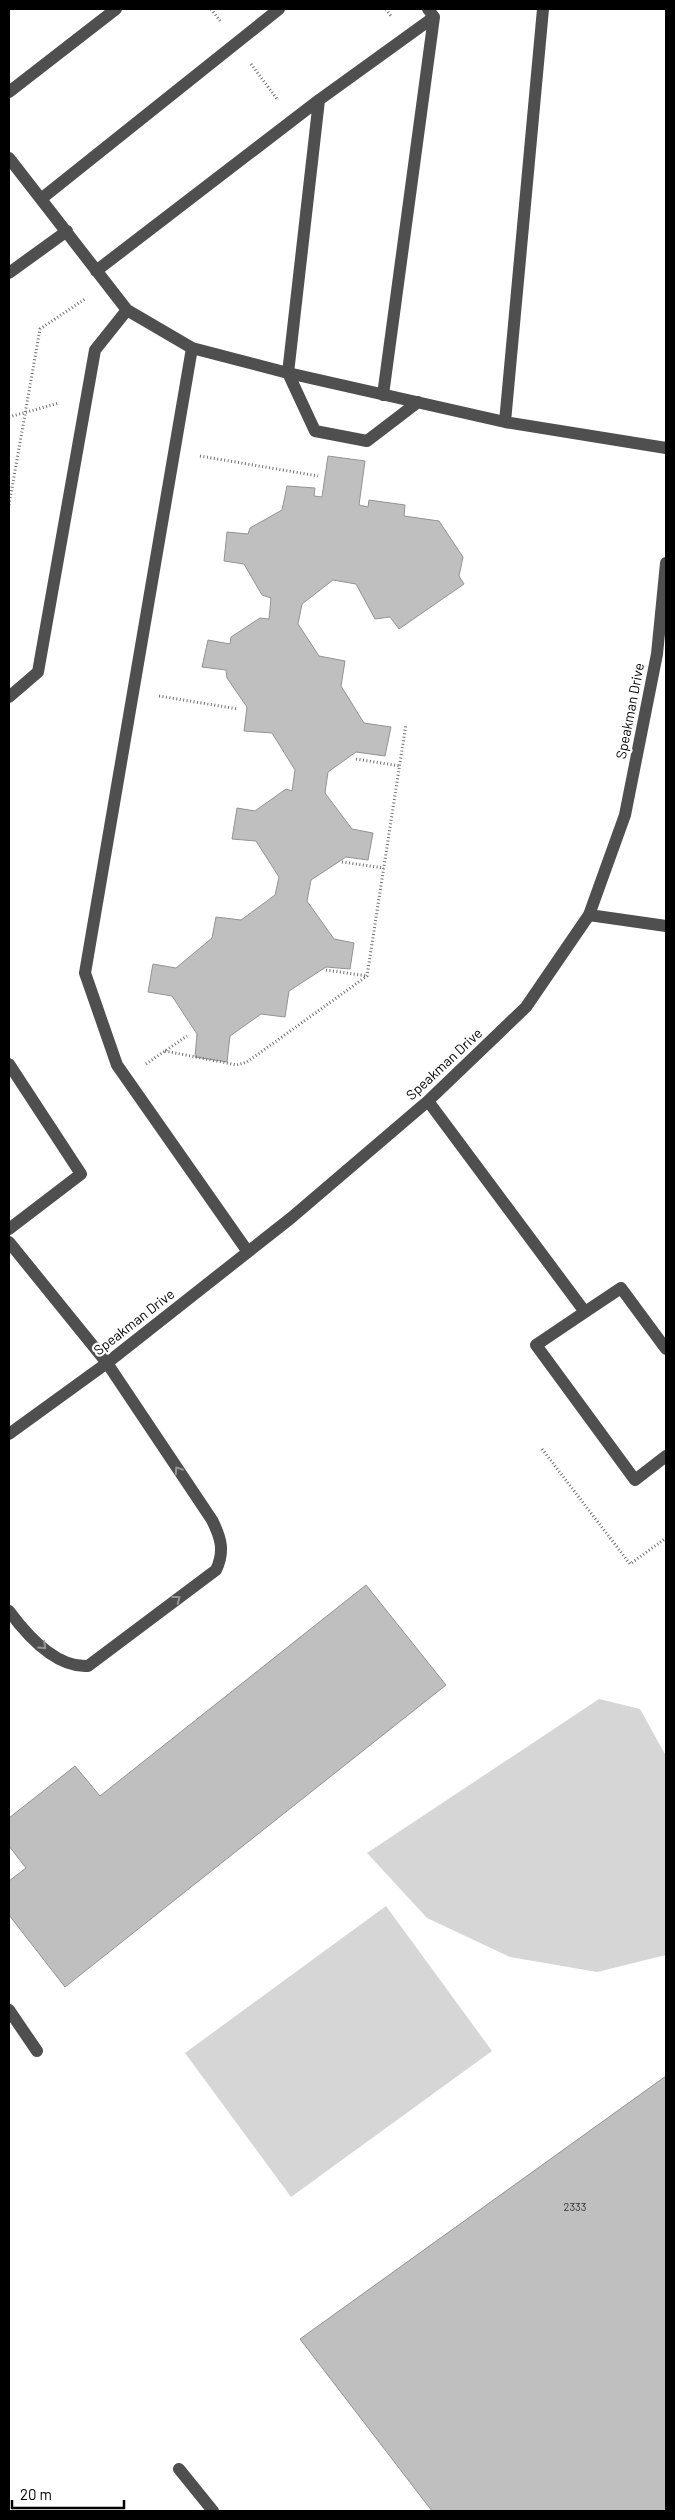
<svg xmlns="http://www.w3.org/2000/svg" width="675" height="2520" viewBox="0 0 675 2520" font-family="Barlow,sans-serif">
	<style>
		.green { fill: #d6d6d6 }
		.building { fill: #bfbfbf; stroke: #939393 }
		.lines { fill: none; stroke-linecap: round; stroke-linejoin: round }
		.path { stroke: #717171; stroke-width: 3; stroke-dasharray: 1 2.5; stroke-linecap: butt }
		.minor { stroke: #4f4f4f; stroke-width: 12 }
		.oneway { stroke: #959595 }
		.labels { text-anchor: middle; stroke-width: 4.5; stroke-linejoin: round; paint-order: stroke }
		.number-label { font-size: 11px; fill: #303030 }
		.street-label { font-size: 14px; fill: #000; stroke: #fff }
	</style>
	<rect width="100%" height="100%" fill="#fff"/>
	<path class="green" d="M 599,1699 L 640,1709 L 666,1756 L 666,1955 L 597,1972 L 510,1957 L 427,1918 L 367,1853 Z
		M 386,1906 L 492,2051 L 291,2197 L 185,2053 Z"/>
	<path class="building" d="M 328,456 L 365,461 L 359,505 L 368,507 L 369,500 L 405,505 L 404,516 L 439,521 L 463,557 L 459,576 L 464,584 L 399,629 L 390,617 L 375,619 L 356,584 L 333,580 L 302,604 L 298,624 L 319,656 L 345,661 L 341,686 L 364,723 L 391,727 L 385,756 L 356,752 L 328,772 L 325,793 L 352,829 L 373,833 L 368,860 L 346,857 L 311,880 L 307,901 L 334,939 L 354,943 L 350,969 L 326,967 L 289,991 L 285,1017 L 261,1014 L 230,1036 L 227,1062 L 195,1057 L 197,1034 L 172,996 L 148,992 L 153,964 L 176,968 L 212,938 L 216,917 L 241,920 L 275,895 L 279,877 L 256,841 L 232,839 L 237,808 L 255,811 L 286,789 L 292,791 L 295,770 L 272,733 L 244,731 L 247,707 L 227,678 L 226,670 L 202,667 L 208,640 L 230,644 L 231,637 L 260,618 L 269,619 L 271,598 L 262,595 L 244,564 L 224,561 L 227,532 L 248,534 L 250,528 L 282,510 L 287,486 L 315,488 L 314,496 L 322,497 Z
		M 366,1585 L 446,1685 L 65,1987 L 9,1915 L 9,1881 L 26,1868 L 9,1846 L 9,1818 L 75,1766 L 100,1796 Z
		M 666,2076 L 666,2511 L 432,2511 L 300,2339 Z"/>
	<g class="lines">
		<path class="path" d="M 211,9 L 221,22
			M 386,9 L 391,16
			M 251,64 L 277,99
			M 9,417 L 59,403
			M 200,456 L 318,476
			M 9,505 L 40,329 L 85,299
			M 159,696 L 238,709
			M 356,759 L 400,766
			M 342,862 L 384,868
			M 326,970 L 367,976
			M 165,1051 L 237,1065 L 247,1062 L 367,976 L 406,724
			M 146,1064 L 187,1036
			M 542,1449 L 630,1564 L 666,1538"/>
		<path class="minor" d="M 9,92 L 116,9
			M 319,100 L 288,373 L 315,431 L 367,441 L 418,402
			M 9,158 L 127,310 L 192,348 L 288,373 L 505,422 L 666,448
			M 41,199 L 279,9
			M 96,271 L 319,100 L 434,17 L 428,9
			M 9,273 L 67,231
			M 192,348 L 85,973 L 117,1065 L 248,1252
			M 383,395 L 434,17
			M 505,422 L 543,9
			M 9,697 L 38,672 L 95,350 L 127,310
			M 589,915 L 666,926
			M 9,1064 L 81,1174 L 9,1229
			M 428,1101 L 585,1312 L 621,1288 L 666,1349
			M 9,1242 L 107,1363 L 212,1520 C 221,1538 225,1551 216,1570 L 88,1666 C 56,1668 26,1634 9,1611
			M 585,1312 L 536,1345 L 635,1480 L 666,1456
			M 9,1434 L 107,1363 L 291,1218 L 428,1101 L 526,1007 L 589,915 L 625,815 L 657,654 L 666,563
			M 9,2010 L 37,2051
			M 179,2469 L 213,2511"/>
	</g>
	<defs><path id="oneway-chevron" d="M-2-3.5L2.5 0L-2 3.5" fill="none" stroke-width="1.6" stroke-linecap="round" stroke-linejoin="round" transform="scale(1.25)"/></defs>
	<g class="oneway">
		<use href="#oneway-chevron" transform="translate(178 1470) rotate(-124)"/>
		<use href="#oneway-chevron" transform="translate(177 1599) rotate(-37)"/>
		<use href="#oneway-chevron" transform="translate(43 1646) rotate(43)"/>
	</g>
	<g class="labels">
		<g class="number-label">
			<text x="575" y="2211">2333</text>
		</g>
		<g class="street-label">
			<text transform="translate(630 711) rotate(-79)" y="5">Speakman Drive</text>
			<text transform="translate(444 1064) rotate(-43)" y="5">Speakman Drive</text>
			<text transform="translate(134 1322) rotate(-38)" y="5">Speakman Drive</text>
		</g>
	</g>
	<rect width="675" height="2520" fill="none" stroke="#000000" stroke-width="20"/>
	<path d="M12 2500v8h112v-8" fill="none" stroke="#000000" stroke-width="2.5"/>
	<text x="20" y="2500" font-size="15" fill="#000000" stroke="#ffffff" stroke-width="4" paint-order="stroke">20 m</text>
</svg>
